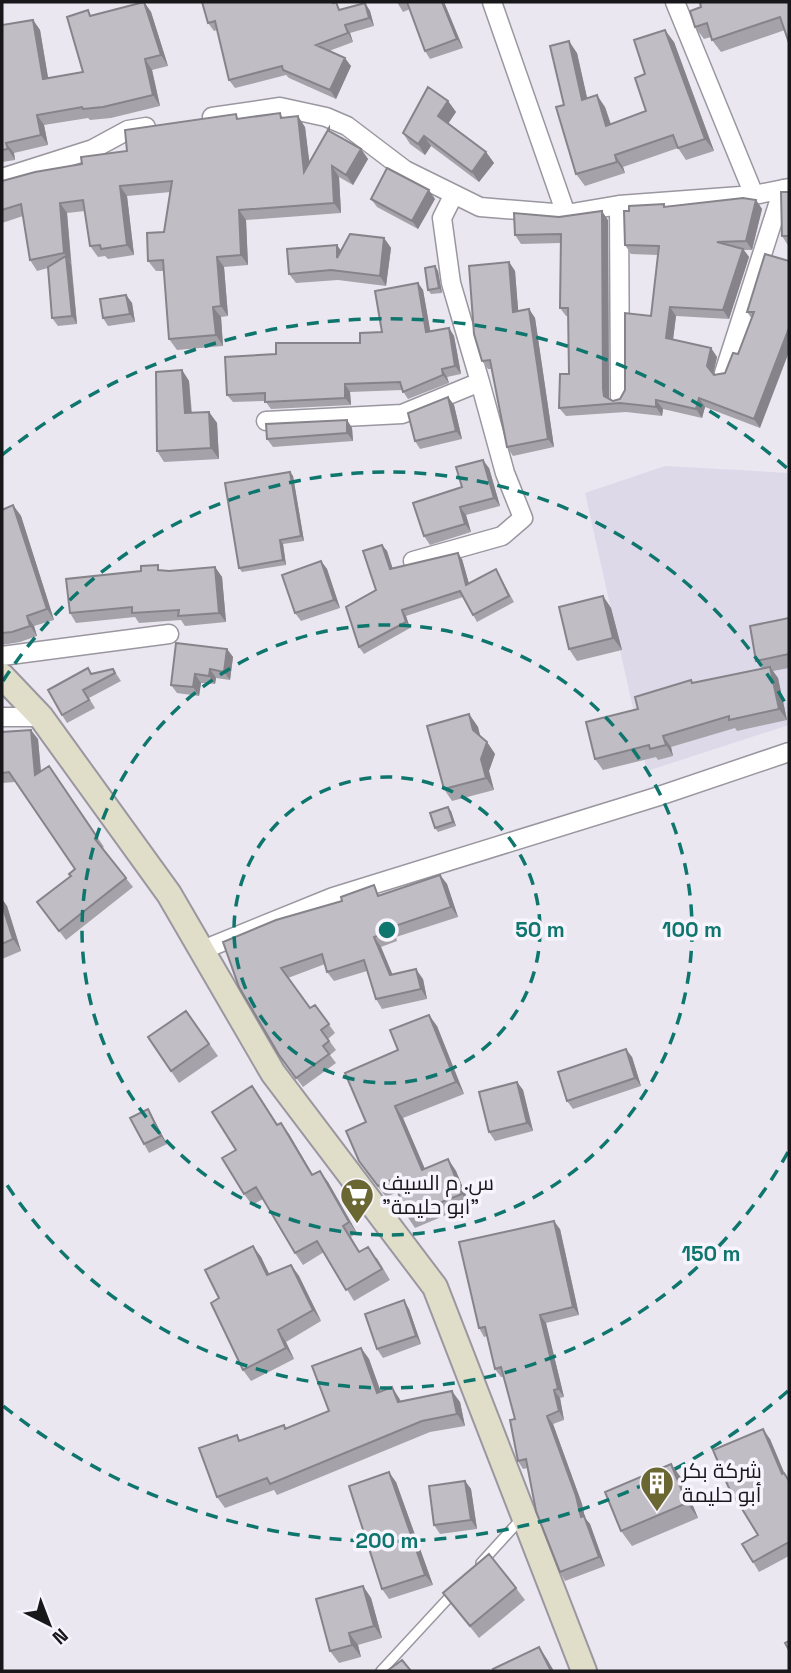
<svg xmlns="http://www.w3.org/2000/svg" width="791" height="1673" viewBox="0 0 791 1673" font-family="'Space Grotesk',Cairo,sans-serif">
	<style>
		.built { fill: #ded9e9 }
		.lines { fill: none; stroke-linecap: round; stroke-linejoin: round }
		.lane-casing { stroke: #9a97a0; stroke-width: 12 }
		.street-casing { stroke: #9a97a0; stroke-width: 21 }
		.secondary-casing { stroke: #9a97a0; stroke-width: 28 }
		.lane { stroke: #fff; stroke-width: 9 }
		.street { stroke: #fff; stroke-width: 18 }
		.secondary { stroke: #e0dec9; stroke-width: 24 }
		.wall { fill: #a5a3a9 }
		.shaded-wall { fill: #86848a }
		.building { fill: #c0bdc5; stroke: #86848a; stroke-width: 2 }
		.ring { fill: none; stroke: #0f766e; stroke-width: 3.5; stroke-dasharray: 12 9 }
		.labels { text-anchor: middle; stroke-width: 7; stroke-linejoin: round; paint-order: stroke }
		.poi-label { font-size: 21px; fill: #18171a; stroke: #f7f4fd; text-anchor: start }
		.centre { fill: #0f766e; stroke: #f7f4fd; stroke-width: 3.5 }
		.ring-label { font-size: 21px; text-anchor: middle; font-weight: bold; fill: #0f766e; stroke: #f7f4fd; stroke-width: 7; stroke-linejoin: round; paint-order: stroke }
	</style>
	<rect width="100%" height="100%" fill="#eae7f0"/>
	<path class="built" d="M 665,466 L 789,473 L 789,725 L 647,771 L 585,493 Z"/>
	<g class="lines">
		<g class="lane-casing">
			<path id="lane" d="M 481,1563 L 521,1519
				M 381,1671 L 455,1591"/>
		</g>
		<g class="street-casing">
			<path id="street" d="M 492,2 L 566,214
				M 675,2 L 754,195
				M 212,117 L 280,107 L 326,117 L 347,126 L 405,170 L 480,207 L 566,214 L 619,205 L 754,195 L 789,188
				M 2,178 L 93,149 L 128,130 L 146,127
				M 619,205 L 620,398
				M 724,373 L 783,189
				M 266,421 L 402,414 L 480,382 L 451,283 L 442,218 L 453,196
				M 413,561 L 502,536 L 523,518 L 505,473 L 480,382
				M 2,656 L 169,634
				M 2,717 L 41,717
				M 200,951 L 333,897 L 656,797 L 789,752"/>
		</g>
		<g class="secondary-casing">
			<path id="secondary" d="M 2,676 L 41,717 L 169,894 L 273,1073 L 435,1287 L 584,1671"/>
		</g>
		<use href="#lane" class="lane"/>
		<use href="#street" class="street"/>
		<use href="#secondary" class="secondary"/>
	</g>
	<path class="wall" d="M 144,2 L 151,12 L 168,66 L 152,70 L 160,106 L 111,118 L 90,120 L 88,118 L 44,125 L 48,145 L 14,153 L 15,160 L 2,162 L 2,25 L 33,20 L 40,30 L 48,78 L 83,72 L 92,16 Z
		M 202,2 L 342,10 L 365,3 L 370,11 L 374,26 L 350,33 L 353,42 L 329,51 L 351,66 L 336,99 L 289,78 L 286,75 L 235,88 L 229,80 L 217,30 L 214,31 L 208,23 Z
		M 397,2 L 444,2 L 463,48 L 430,59 L 425,51 L 410,9 L 403,12 Z
		M 789,2 L 785,30 L 721,52 L 712,40 L 711,37 L 704,39 L 695,27 L 690,11 Z
		M 674,42 L 714,151 L 686,160 L 678,148 L 623,167 L 625,173 L 585,186 L 576,174 L 564,105 L 577,53 L 587,98 L 605,107 L 611,124 L 646,111 L 645,74 Z
		M 448,101 L 456,112 L 448,123 L 486,152 L 494,163 L 479,182 L 431,146 L 425,155 L 410,144 L 403,133 Z
		M 284,118 L 305,127 L 309,163 L 333,133 L 361,149 L 368,159 L 353,185 L 339,177 L 341,213 L 246,220 L 248,265 L 224,267 L 228,316 L 221,317 L 223,346 L 177,350 L 169,339 L 164,271 L 156,271 L 148,261 L 164,232 L 171,192 L 127,196 L 134,255 L 108,259 L 105,256 L 98,257 L 90,246 L 85,211 L 67,213 L 77,324 L 58,326 L 52,318 L 48,268 L 37,271 L 30,260 L 23,216 L 2,223 L 2,181 L 82,164 L 239,119 Z
		M 371,199 L 435,199 L 418,229 L 377,207 Z
		M 756,200 L 762,209 L 752,250 L 744,250 L 749,257 L 729,319 L 676,316 L 673,340 L 711,348 L 717,357 L 713,374 L 714,375 L 725,373 L 738,354 L 752,319 L 747,312 L 765,254 L 760,428 L 705,407 L 702,418 L 663,409 L 662,416 L 626,412 L 566,416 L 559,408 L 569,374 L 568,316 L 566,316 L 560,308 L 561,243 L 521,244 L 515,235 L 608,220 L 609,398 L 613,401 L 620,399 L 625,390 L 651,316 L 658,255 L 631,254 L 625,245 L 666,207 Z
		M 782,236 L 789,236 L 789,247 Z
		M 384,238 L 391,248 L 386,286 L 338,280 L 296,283 L 289,274 L 337,245 L 341,251 Z
		M 509,262 L 515,271 L 518,311 L 529,309 L 535,318 L 554,447 L 513,456 L 507,447 L 492,369 L 488,369 L 482,361 Z
		M 435,266 L 438,271 L 442,293 L 431,294 L 428,290 Z
		M 418,283 L 423,290 L 430,332 L 449,328 L 454,336 L 461,374 L 447,377 L 449,383 L 408,399 L 402,390 L 350,392 L 351,405 L 271,409 L 265,401 L 233,402 L 227,395 L 276,354 L 360,343 L 382,332 Z
		M 126,295 L 132,303 L 135,322 L 108,326 L 103,318 Z
		M 182,370 L 189,381 L 192,413 L 209,412 L 217,423 L 219,459 L 164,462 L 157,451 Z
		M 448,397 L 454,405 L 462,439 L 420,449 L 415,441 Z
		M 347,420 L 352,428 L 353,441 L 273,447 L 267,439 Z
		M 489,468 L 500,506 L 466,515 L 471,532 L 430,545 L 424,536 L 462,487 Z
		M 290,472 L 293,476 L 304,541 L 283,544 L 286,565 L 242,572 L 239,568 Z
		M 13,505 L 21,516 L 54,620 L 34,626 L 37,636 L 20,642 L 2,645 L 2,510 Z
		M 382,545 L 387,551 L 392,568 L 462,559 L 469,584 L 496,569 L 514,602 L 477,622 L 463,597 L 406,616 L 410,628 L 364,654 L 359,647 L 376,590 Z
		M 321,561 L 327,569 L 340,608 L 301,621 L 295,613 Z
		M 215,567 L 222,577 L 226,622 L 185,626 L 181,620 L 139,623 L 135,617 L 76,623 L 70,613 L 161,570 L 169,571 Z
		M 603,596 L 611,608 L 622,650 L 577,661 L 569,649 Z
		M 789,618 L 789,668 L 773,671 L 778,678 L 787,720 L 737,731 L 735,728 L 671,747 L 673,756 L 658,760 L 656,757 L 603,770 L 595,759 L 638,709 L 691,680 L 694,683 L 762,669 L 756,661 Z
		M 227,649 L 233,657 L 230,680 L 216,678 L 215,684 L 201,683 L 199,696 L 177,693 L 171,685 Z
		M 113,669 L 121,681 L 89,698 L 95,708 L 67,723 L 62,715 L 92,673 Z
		M 469,714 L 478,727 L 480,736 L 487,742 L 495,754 L 489,771 L 494,790 L 452,801 L 444,789 Z
		M 2,732 L 38,739 L 41,771 L 49,766 L 104,847 L 102,848 L 133,887 L 66,940 L 37,902 L 71,876 L 75,869 L 15,782 L 2,783 Z
		M 451,811 L 456,826 L 438,832 L 435,828 Z
		M 440,875 L 447,884 L 458,917 L 396,937 L 397,941 L 381,947 L 392,974 L 423,979 L 427,999 L 382,1009 L 376,999 L 367,971 L 334,981 L 327,972 L 325,964 L 288,978 L 310,1008 L 315,1005 L 335,1033 L 328,1039 L 336,1050 L 330,1055 L 336,1063 L 303,1087 L 279,1055 L 239,987 L 381,895 Z
		M 2,899 L 7,906 L 21,951 L 2,959 Z
		M 186,1011 L 218,1056 L 179,1083 L 148,1037 Z
		M 437,1026 L 464,1094 L 403,1118 L 425,1169 L 448,1159 L 456,1171 L 470,1205 L 415,1228 L 407,1216 L 398,1192 L 386,1197 L 367,1173 L 366,1122 L 398,1050 Z
		M 632,1057 L 641,1086 L 573,1109 L 567,1101 Z
		M 517,1082 L 523,1090 L 533,1131 L 495,1141 L 489,1132 Z
		M 260,1097 L 278,1125 L 289,1134 L 313,1175 L 328,1182 L 357,1233 L 351,1237 L 360,1252 L 377,1258 L 390,1280 L 354,1301 L 324,1252 L 303,1265 L 295,1253 L 263,1199 L 252,1205 L 244,1194 L 236,1150 Z
		M 148,1109 L 153,1118 L 167,1144 L 149,1153 L 144,1144 Z
		M 560,1229 L 579,1315 L 546,1323 L 564,1397 L 560,1398 L 564,1420 L 553,1424 L 582,1504 L 585,1518 L 590,1524 L 605,1566 L 565,1581 L 560,1572 L 528,1468 L 523,1469 L 518,1461 L 515,1419 L 504,1377 L 501,1377 L 495,1369 L 487,1336 L 484,1337 L 479,1328 Z
		M 253,1246 L 261,1257 L 269,1274 L 291,1265 L 299,1276 L 321,1321 L 286,1342 L 294,1359 L 251,1381 L 243,1370 L 219,1298 Z
		M 409,1309 L 421,1344 L 383,1358 L 377,1349 Z
		M 361,1348 L 369,1359 L 381,1392 L 399,1398 L 401,1401 L 460,1402 L 465,1426 L 430,1432 L 277,1495 L 274,1490 L 225,1508 L 217,1497 L 241,1441 L 286,1428 L 329,1411 Z
		M 770,1439 L 784,1473 L 789,1480 L 789,1556 L 759,1572 L 753,1562 L 758,1535 Z
		M 671,1464 L 682,1479 L 698,1518 L 632,1546 L 621,1531 Z
		M 465,1481 L 471,1489 L 477,1529 L 440,1534 L 434,1525 Z
		M 396,1482 L 433,1585 L 389,1599 L 382,1589 Z
		M 363,1586 L 371,1598 L 382,1638 L 358,1645 L 361,1657 L 339,1663 L 330,1651 Z
		M 516,1588 L 525,1600 L 479,1638 L 443,1593 Z"/>
	<path class="shaded-wall" d="M 144,2 L 151,12 L 168,66 L 161,55 Z
		M 442,2 L 444,2 L 463,48 L 457,39 Z
		M 365,3 L 370,11 L 374,26 L 369,18 Z
		M 33,20 L 40,30 L 50,89 L 43,79 Z
		M 345,25 L 350,33 L 353,42 L 348,33 Z
		M 665,30 L 674,42 L 714,151 L 705,139 Z
		M 569,41 L 577,53 L 590,111 L 582,100 Z
		M 345,58 L 351,66 L 336,99 L 330,90 Z
		M 145,59 L 152,70 L 160,106 L 153,95 Z
		M 597,95 L 605,107 L 615,138 L 606,126 Z
		M 448,101 L 456,112 L 446,127 L 438,116 Z
		M 37,115 L 44,125 L 48,145 L 41,135 Z
		M 298,116 L 305,127 L 312,182 L 304,172 Z
		M 424,136 L 431,146 L 425,155 L 418,144 Z
		M 6,143 L 14,153 L 15,160 L 8,149 Z
		M 361,149 L 368,159 L 353,185 L 346,175 Z
		M 486,152 L 494,163 L 479,182 L 472,172 Z
		M 615,155 L 623,167 L 625,173 L 617,162 Z
		M 332,166 L 339,177 L 341,213 L 334,203 Z
		M 120,186 L 127,196 L 134,255 L 127,245 Z
		M 429,190 L 435,199 L 418,229 L 412,221 Z
		M 756,200 L 762,209 L 752,250 L 746,241 Z
		M 60,203 L 67,213 L 71,263 L 64,253 Z
		M 239,210 L 246,220 L 248,265 L 241,255 Z
		M 602,211 L 608,220 L 609,398 L 604,396 L 603,389 Z
		M 384,238 L 391,248 L 386,286 L 380,276 Z
		M 337,245 L 343,254 L 337,258 Z
		M 743,249 L 749,257 L 729,319 L 723,310 Z
		M 66,256 L 71,264 L 77,324 L 72,316 Z
		M 217,257 L 224,267 L 228,316 L 221,306 Z
		M 509,262 L 515,271 L 519,320 L 513,312 Z
		M 435,266 L 438,271 L 442,293 L 439,288 Z
		M 418,283 L 423,290 L 432,340 L 426,332 Z
		M 126,295 L 132,303 L 135,322 L 130,314 Z
		M 213,307 L 221,317 L 223,346 L 216,335 Z
		M 670,307 L 676,316 L 672,347 L 666,338 Z
		M 529,309 L 535,318 L 554,447 L 548,439 Z
		M 449,328 L 454,336 L 461,374 L 455,366 Z
		M 789,328 L 789,352 L 760,428 L 754,419 Z
		M 711,348 L 717,357 L 713,375 L 707,366 Z
		M 442,369 L 447,377 L 449,383 L 443,375 Z
		M 182,370 L 189,381 L 192,424 L 185,413 Z
		M 345,384 L 350,392 L 351,405 L 345,398 Z
		M 448,397 L 454,405 L 462,439 L 456,431 Z
		M 699,398 L 705,407 L 702,418 L 696,409 Z
		M 656,400 L 663,409 L 662,416 L 656,407 Z
		M 209,412 L 217,423 L 219,459 L 211,448 Z
		M 347,420 L 352,428 L 353,441 L 347,433 Z
		M 483,460 L 489,468 L 500,506 L 494,498 Z
		M 290,472 L 293,476 L 304,541 L 301,536 Z
		M 13,505 L 21,516 L 54,620 L 47,609 Z
		M 460,507 L 466,515 L 471,532 L 465,524 Z
		M 280,540 L 283,544 L 286,565 L 283,560 Z
		M 382,545 L 387,551 L 395,575 L 390,569 Z
		M 458,553 L 462,559 L 471,591 L 466,585 Z
		M 321,561 L 327,569 L 340,608 L 334,600 Z
		M 215,567 L 222,577 L 226,622 L 219,613 Z
		M 603,596 L 611,608 L 622,650 L 613,638 Z
		M 402,610 L 406,616 L 410,628 L 406,622 Z
		M 27,616 L 34,626 L 37,636 L 30,626 Z
		M 227,649 L 233,657 L 230,680 L 224,672 Z
		M 770,667 L 778,678 L 787,720 L 779,709 Z
		M 210,669 L 216,678 L 215,684 L 209,676 Z
		M 195,674 L 201,683 L 199,696 L 193,687 Z
		M 469,714 L 478,727 L 482,743 L 473,730 Z
		M 31,730 L 38,739 L 42,785 L 35,775 Z
		M 663,736 L 671,747 L 673,756 L 666,745 Z
		M 487,742 L 495,754 L 489,771 L 494,790 L 486,778 L 481,759 Z
		M 448,807 L 451,811 L 456,826 L 453,822 Z
		M 440,875 L 447,884 L 458,917 L 451,907 Z
		M 2,899 L 7,906 L 21,951 L 13,939 L 2,905 Z
		M 374,937 L 381,947 L 397,985 L 390,975 Z
		M 416,969 L 423,979 L 427,999 L 421,989 Z
		M 429,1015 L 437,1026 L 464,1094 L 456,1082 Z
		M 626,1049 L 632,1057 L 641,1086 L 635,1078 Z
		M 517,1082 L 523,1090 L 533,1131 L 527,1123 Z
		M 395,1106 L 403,1118 L 430,1181 L 422,1170 Z
		M 148,1109 L 153,1118 L 167,1144 L 161,1136 Z
		M 281,1123 L 289,1134 L 320,1187 L 312,1175 Z
		M 448,1159 L 456,1171 L 470,1205 L 462,1194 Z
		M 320,1171 L 328,1182 L 357,1233 L 349,1222 Z
		M 554,1221 L 560,1229 L 579,1315 L 573,1307 Z
		M 253,1246 L 261,1257 L 275,1286 L 267,1275 Z
		M 291,1265 L 299,1276 L 321,1321 L 313,1310 Z
		M 404,1300 L 409,1309 L 421,1344 L 416,1336 Z
		M 540,1315 L 546,1323 L 564,1397 L 558,1389 Z
		M 278,1330 L 286,1342 L 294,1359 L 286,1348 Z
		M 361,1348 L 369,1359 L 385,1404 L 377,1393 Z
		M 392,1387 L 399,1398 L 405,1413 L 398,1402 Z
		M 554,1390 L 560,1398 L 564,1420 L 559,1411 Z
		M 452,1391 L 460,1402 L 465,1426 L 457,1414 Z
		M 547,1416 L 553,1424 L 582,1504 L 585,1518 L 590,1524 L 605,1566 L 599,1557 L 581,1517 Z
		M 763,1429 L 770,1439 L 789,1484 L 782,1474 Z
		M 671,1464 L 682,1479 L 698,1518 L 687,1503 Z
		M 389,1472 L 396,1482 L 433,1585 L 425,1575 Z
		M 465,1481 L 471,1489 L 477,1529 L 471,1520 Z
		M 363,1586 L 371,1598 L 382,1638 L 374,1626 Z
		M 349,1633 L 358,1645 L 361,1657 L 352,1645 Z
		M 539,1647 L 547,1659 L 554,1671 L 551,1671 Z"/>
	<path class="building" d="M 144,2 L 161,55 L 145,59 L 153,95 L 103,107 L 83,109 L 82,107 L 37,115 L 41,135 L 6,143 L 8,149 L 2,150 L 2,25 L 33,20 L 43,79 L 83,72 L 67,17 L 88,10 L 90,16 Z
		M 202,2 L 332,2 L 333,3 L 336,2 L 339,10 L 365,3 L 369,18 L 345,25 L 348,33 L 316,45 L 345,58 L 330,90 L 283,70 L 282,66 L 229,80 L 215,21 L 208,23 Z
		M 407,2 L 442,2 L 457,39 L 425,51 Z
		M 703,2 L 789,2 L 789,43 L 780,17 L 712,40 L 707,23 L 695,27 L 690,11 L 701,7 L 700,3 Z
		M 665,30 L 705,139 L 678,148 L 673,135 L 615,155 L 617,162 L 576,174 L 556,107 L 564,105 L 550,46 L 569,41 L 582,100 L 597,95 L 606,126 L 646,111 L 635,78 L 645,74 L 634,40 Z
		M 428,87 L 448,101 L 438,116 L 486,152 L 472,172 L 424,136 L 418,144 L 403,133 Z
		M 280,113 L 281,118 L 298,116 L 304,172 L 329,128 L 329,131 L 361,149 L 346,175 L 332,166 L 334,203 L 239,210 L 241,255 L 217,257 L 221,306 L 213,307 L 216,335 L 169,339 L 163,260 L 148,261 L 147,233 L 164,232 L 172,181 L 120,186 L 127,245 L 101,249 L 100,245 L 90,246 L 83,200 L 60,203 L 64,253 L 30,260 L 21,204 L 2,210 L 2,181 L 35,172 L 82,164 L 81,157 L 127,151 L 125,130 L 236,114 L 237,119 Z
		M 387,168 L 429,190 L 412,221 L 371,199 Z
		M 781,192 L 789,192 L 789,236 L 782,236 Z
		M 743,198 L 756,200 L 746,241 L 717,242 L 743,249 L 723,310 L 670,307 L 666,338 L 711,348 L 707,366 L 714,375 L 725,373 L 733,353 L 738,354 L 754,312 L 747,312 L 765,254 L 789,261 L 789,328 L 754,419 L 699,398 L 696,409 L 656,400 L 656,407 L 620,403 L 559,408 L 560,374 L 569,374 L 568,308 L 560,308 L 561,234 L 515,235 L 514,213 L 559,217 L 602,211 L 603,389 L 604,396 L 613,401 L 620,399 L 625,390 L 625,313 L 651,316 L 659,246 L 625,245 L 624,211 L 629,211 L 629,206 L 664,204 L 664,207 Z
		M 350,234 L 384,238 L 380,276 L 331,270 L 289,274 L 287,249 L 337,245 L 337,258 Z
		M 66,256 L 72,316 L 52,318 L 48,267 Z
		M 509,262 L 513,312 L 529,309 L 548,439 L 507,447 L 490,360 L 482,361 L 474,334 L 469,266 Z
		M 435,266 L 439,288 L 428,290 L 425,268 Z
		M 418,283 L 426,332 L 449,328 L 455,366 L 442,369 L 443,375 L 403,392 L 400,382 L 345,384 L 345,398 L 265,402 L 265,393 L 227,395 L 225,357 L 276,354 L 276,343 L 360,343 L 360,333 L 382,332 L 375,291 Z
		M 126,295 L 130,314 L 103,318 L 100,299 Z
		M 182,370 L 185,413 L 209,412 L 211,448 L 157,451 L 156,372 Z
		M 448,397 L 456,431 L 415,441 L 408,413 Z
		M 347,420 L 347,433 L 267,439 L 266,424 Z
		M 483,460 L 494,498 L 460,507 L 465,524 L 424,536 L 413,503 L 462,487 L 456,467 Z
		M 290,472 L 301,536 L 280,540 L 283,560 L 239,568 L 225,483 Z
		M 13,505 L 47,609 L 27,616 L 30,626 L 12,632 L 2,633 L 2,510 Z
		M 382,545 L 390,569 L 458,553 L 466,585 L 496,569 L 509,596 L 473,615 L 460,591 L 402,610 L 406,622 L 359,647 L 346,607 L 376,590 L 363,551 Z
		M 321,561 L 334,600 L 295,613 L 282,575 Z
		M 158,565 L 158,570 L 169,571 L 215,567 L 219,613 L 178,616 L 179,610 L 132,613 L 132,607 L 70,613 L 66,579 L 141,571 L 141,566 Z
		M 603,596 L 613,638 L 569,649 L 559,607 Z
		M 789,618 L 789,654 L 756,661 L 750,626 Z
		M 176,643 L 227,649 L 224,672 L 210,669 L 209,676 L 195,674 L 193,687 L 171,685 Z
		M 770,667 L 779,709 L 729,720 L 729,716 L 663,736 L 666,745 L 650,749 L 649,745 L 595,759 L 586,722 L 638,709 L 635,697 L 691,680 L 692,683 Z
		M 88,668 L 91,674 L 113,669 L 115,673 L 83,690 L 89,700 L 62,715 L 48,690 Z
		M 469,714 L 473,730 L 487,742 L 481,759 L 486,778 L 444,789 L 427,726 Z
		M 31,730 L 35,775 L 49,766 L 97,837 L 95,839 L 126,878 L 59,931 L 37,902 L 71,876 L 69,874 L 75,869 L 9,772 L 2,773 L 2,732 Z
		M 448,807 L 453,822 L 435,828 L 430,813 Z
		M 440,875 L 451,907 L 389,928 L 391,931 L 374,937 L 390,975 L 416,969 L 421,989 L 376,999 L 364,960 L 327,972 L 322,954 L 281,968 L 310,1008 L 315,1005 L 329,1024 L 321,1030 L 329,1041 L 323,1046 L 329,1054 L 296,1078 L 279,1055 L 239,987 L 223,942 L 276,920 L 342,901 L 341,897 L 374,885 L 378,896 Z
		M 2,905 L 13,939 L 2,944 Z
		M 186,1011 L 209,1044 L 171,1071 L 148,1037 Z
		M 429,1015 L 456,1082 L 395,1106 L 422,1170 L 448,1159 L 462,1194 L 407,1216 L 393,1179 L 378,1186 L 359,1161 L 346,1131 L 366,1122 L 345,1073 L 398,1050 L 390,1030 Z
		M 626,1049 L 635,1078 L 567,1101 L 558,1072 Z
		M 517,1082 L 527,1123 L 489,1132 L 479,1092 Z
		M 252,1086 L 277,1125 L 281,1123 L 312,1175 L 320,1171 L 349,1222 L 343,1226 L 359,1252 L 368,1247 L 382,1269 L 346,1290 L 317,1241 L 295,1253 L 256,1187 L 244,1194 L 222,1158 L 236,1150 L 212,1112 Z
		M 148,1109 L 161,1136 L 144,1144 L 130,1118 Z
		M 554,1221 L 573,1307 L 540,1315 L 558,1389 L 554,1390 L 559,1411 L 547,1416 L 576,1496 L 581,1517 L 584,1516 L 599,1557 L 560,1572 L 536,1511 L 526,1459 L 518,1461 L 510,1420 L 515,1419 L 501,1367 L 495,1369 L 485,1327 L 479,1328 L 459,1242 Z
		M 253,1246 L 267,1275 L 291,1265 L 313,1310 L 278,1330 L 286,1348 L 243,1370 L 211,1303 L 219,1298 L 205,1270 Z
		M 404,1300 L 416,1336 L 377,1349 L 365,1314 Z
		M 361,1348 L 377,1393 L 392,1387 L 398,1402 L 452,1391 L 457,1414 L 422,1421 L 270,1484 L 267,1478 L 217,1497 L 199,1448 L 237,1435 L 239,1441 L 284,1425 L 285,1429 L 329,1411 L 312,1366 Z
		M 763,1429 L 782,1474 L 784,1473 L 789,1481 L 789,1542 L 753,1562 L 742,1544 L 758,1535 L 728,1486 L 713,1450 Z
		M 671,1464 L 687,1503 L 621,1531 L 605,1492 Z
		M 389,1472 L 425,1575 L 382,1589 L 349,1486 Z
		M 465,1481 L 471,1520 L 434,1525 L 429,1486 Z
		M 489,1554 L 516,1588 L 470,1626 L 443,1593 Z
		M 363,1586 L 374,1626 L 349,1633 L 352,1645 L 330,1651 L 316,1599 Z
		M 789,1641 L 789,1650 L 785,1643 Z
		M 539,1647 L 551,1671 L 494,1671 L 493,1669 Z
		M 402,1660 L 411,1671 L 387,1671 Z"/>
	<g class="ring">
		<circle cx="387" cy="930" r="153"/>
		<circle cx="387" cy="930" r="305"/>
		<path d="M788 1152A458 458 0 0 1 3 1179M3 681A458 458 0 0 1 788 708"/>
		<path d="M788 1391A611 611 0 0 1 2 1405M2 455A611 611 0 0 1 788 469"/>
	</g>
	<defs>
		<g id="supermarket-pin" transform="scale(1.75)"><path d="M0 17L-7.5 6A9.5 9.5 0 1 1 7.5 6Z" fill="#6b6733" stroke="#f7f4fd"/><path d="M-6-5.5h2.5l.6 2H6L4.5 2H-2.5L-4.4-4H-6ZM-1.5 3.2a1.3 1.3 0 1 0 .1 0ZM3 3.2a1.3 1.3 0 1 0 .1 0Z" fill="#fff"/></g>
		<g id="building-pin" transform="scale(1.75)"><path d="M0 17L-7.5 6A9.5 9.5 0 1 1 7.5 6Z" fill="#6b6733" stroke="#f7f4fd"/><path d="M-4-6H4V6H1V3H-1V6H-4ZM-2.5-4.3h1.7v1.8h-1.7ZM.8-4.3h1.7v1.8H.8ZM-2.5-1h1.7V.8h-1.7ZM.8-1h1.7V.8H.8Z" fill="#fff"/></g>
	</defs>
	<g fill-rule="evenodd">
		<use href="#supermarket-pin" x="357" y="1195"/>
		<use href="#building-pin" x="657" y="1483"/>
	</g>
	<g class="labels">
		<g class="poi-label">
			<text x="382" y="1190">س. م السيف<tspan x="382" dy="24">"ابو حليمة"</tspan></text>
			<text x="682" y="1478">شركة بكر<tspan x="682" dy="24">أبو حليمة</tspan></text>
		</g>
	</g>
	<circle cx="387" cy="930" r="10" class="centre"/>
	<g class="ring-label">
		<text x="540" y="937">50 m</text>
		<text x="692" y="937">100 m</text>
		<text x="711" y="1261">150 m</text>
		<text x="387" y="1548">200 m</text>
	</g>
	<rect width="791" height="1673" fill="none" stroke="#18171a" stroke-width="7"/>
	<g transform="translate(49 1624) rotate(138)" stroke="#f7f4fd" stroke-width="5" paint-order="stroke">
	<path d="M0-5L12 26L0 18L-12 26Z" fill="#18171a"/>
	<text y="-10" font-size="19" font-weight="bold" text-anchor="middle" fill="#18171a">N</text>
	</g>
</svg>
